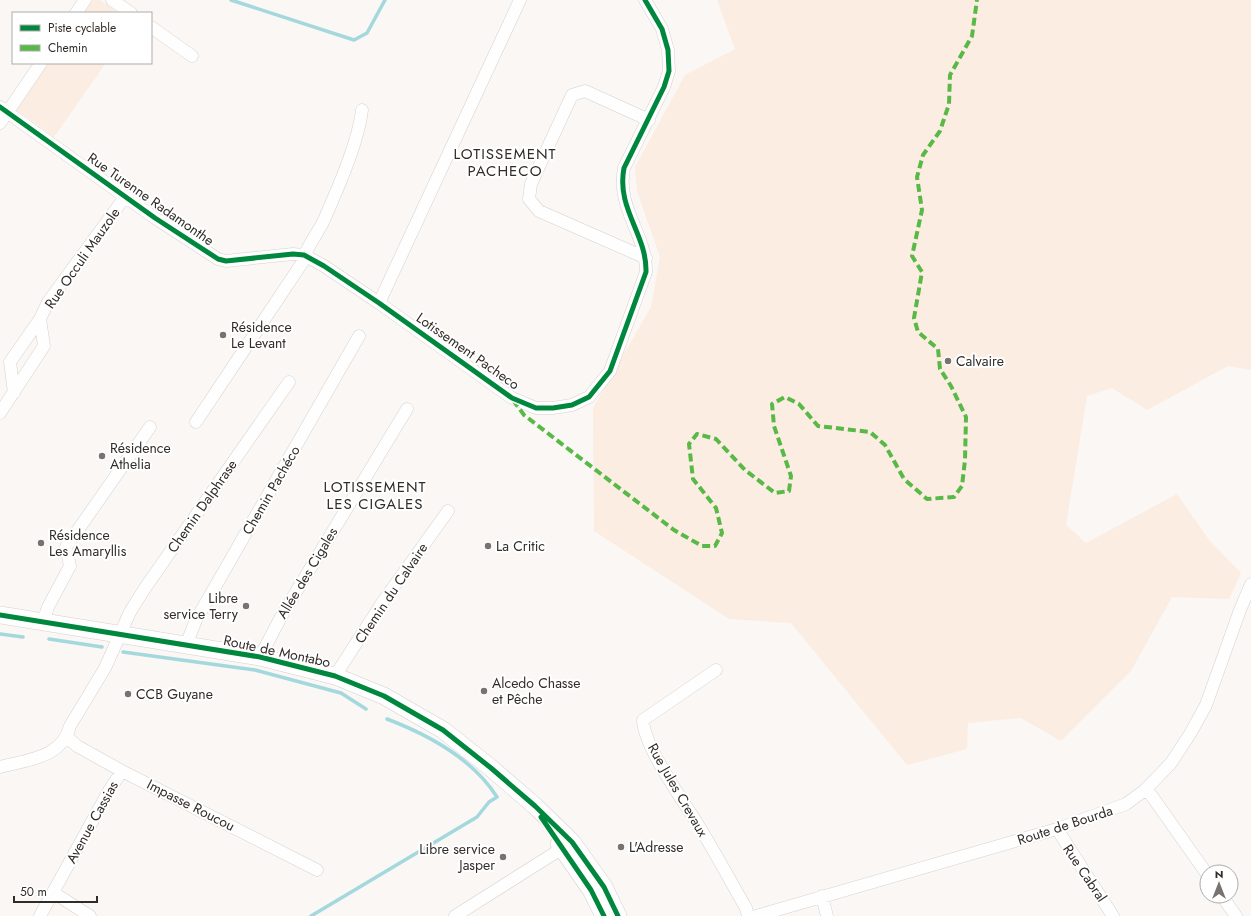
<svg xmlns="http://www.w3.org/2000/svg" width="1251" height="916" viewBox="0 0 1251 916" font-family="Jost,sans-serif">
	<style>
		.green { fill: #fbede2 }
		.lines { fill: none; stroke-linecap: round; stroke-linejoin: round }
		.stream { stroke: #a3d8dd; stroke-width: 3.5 }
		.street-casing { stroke: #d5d1ce; stroke-width: 13 }
		.secondary-casing { stroke: #d5d1ce; stroke-width: 18 }
		.street { stroke: #fefefe; stroke-width: 12 }
		.secondary { stroke: #fefefe; stroke-width: 17 }
		.quiet { stroke: #58b947; stroke-width: 4; stroke-dasharray: 8 4; stroke-linecap: butt }
		.cycleway-casing { stroke: #fff; stroke-width: 8 }
		.cycleway { stroke: #00873e; stroke-width: 5 }
		.poi-dot { fill: #787370; stroke: #fff; stroke-width: 1.5 }
		.labels { text-anchor: middle; stroke-width: 4; stroke-linejoin: round; paint-order: stroke }
		.street-label { font-size: 14px; fill: #322c28; stroke: #fff }
		.poi-label { font-size: 14px; fill: #322c28; stroke: #fff; text-anchor: start }
		.neighbourhood-label { font-size: 15px; letter-spacing: 1px; fill: #322c28; stroke: #fff }
	</style>
	<rect width="100%" height="100%" fill="#faf7f5"/>
	<path class="green" d="M 93,0 L 100,0 L 119,13 L 84,13 Z
		M 717,0 L 1251,0 L 1251,370 L 1228,366 L 1147,410 L 1112,388 L 1087,396 L 1066,525 L 1086,543 L 1177,494 L 1209,540 L 1241,573 L 1229,599 L 1172,597 L 1131,671 L 1061,741 L 1021,718 L 968,723 L 967,749 L 907,765 L 791,623 L 729,619 L 594,531 L 593,408 L 651,307 L 660,257 L 637,191 L 635,167 L 685,75 L 735,49 Z
		M 49,63 L 106,63 L 54,137 L 17,110 Z"/>
	<g class="lines">
		<path class="stream" d="M 231,0 L 354,40 L 367,33 L 385,0
			M 0,634 L 23,637
			M 49,639 L 102,647
			M 123,652 L 255,670 L 341,693 L 366,709
			M 311,916 L 477,817 L 489,802 L 497,797 C 473,759 429,735 387,719"/>
		<g class="street-casing">
			<path id="street" d="M 112,0 L 131,13
				M 76,13 L 85,0
				M 151,27 L 192,56
				M 0,107 L 155,218 L 218,259 L 226,261 L 293,254 L 304,255 L 324,266 L 379,303 L 512,398 L 536,408 L 553,408 L 572,405 L 589,397 L 610,371 L 646,272 C 647,234 616,209 624,168 L 664,87 L 669,71 L 668,50 L 662,29 L 645,0
				M 0,123 L 41,63
				M 646,258 L 539,211 L 529,199 L 531,184 L 572,95 L 585,91 L 649,120
				M 379,303 L 520,0
				M 14,393 L 10,362 L 40,319 L 48,302 L 125,197
				M 0,413 L 44,346 L 40,319
				M 196,422 L 302,263 C 306,247 317,235 324,220 C 338,188 358,143 362,110
				M 43,622 L 48,607 L 70,566 L 66,547 L 150,427
				M 186,645 L 196,620 L 359,336
				M 260,657 L 282,615 L 407,409
				M 716,670 L 643,720 C 644,748 685,803 700,828 C 716,854 731,882 746,908 L 748,916
				M 335,676 L 382,603 L 448,511
				M 67,737 L 77,746 L 122,771 L 317,870
				M 0,767 C 27,760 62,758 70,726 L 105,668 L 130,612 L 145,588 L 289,382
				M 1145,790 L 1151,795 L 1207,874
				M 1057,829 L 1113,916
				M 54,893 L 90,916
				M 822,896 L 827,916
				M 1222,896 L 1236,916
				M 40,916 L 110,789 L 122,771
				M 455,916 L 569,844
				M 756,916 L 1057,829 L 1126,804 L 1145,790 L 1171,763 L 1190,734 L 1206,705 L 1240,610 L 1251,584"/>
		</g>
		<g class="secondary-casing">
			<path id="secondary" d="M 0,615 L 260,657 L 335,676 L 384,696 L 443,730 L 491,768 L 535,806 L 572,842 L 604,887 L 618,916
				M 559,844 L 591,890 L 604,916"/>
		</g>
		<use href="#street" class="street"/>
		<use href="#secondary" class="secondary"/>
		<path class="quiet" d="M 513,400 L 524,415 L 674,530 L 702,546 L 715,546 L 722,533 L 716,508 L 693,479 L 689,444 L 697,434 L 716,439 L 745,470 L 775,493 L 789,491 L 791,476 L 774,426 L 772,404 L 785,397 L 799,404 L 818,426 L 870,432 L 885,445 L 904,479 L 927,499 L 954,497 L 962,486 L 965,460 L 966,417 L 951,386 L 940,369 L 938,349 L 918,332 L 914,318 L 922,272 L 912,256 L 922,210 L 917,177 L 923,155 L 940,131 L 949,104 L 950,75 L 972,36 L 977,0"/>
		<g class="cycleway-casing">
			<path id="cycleway" d="M 0,107 L 155,218 L 218,259 L 226,261 L 293,254 L 304,255 L 324,266 L 379,303 L 512,398 L 536,408 L 553,408 L 572,405 L 589,397 L 610,371 L 646,272 C 647,234 616,209 624,168 L 664,87 L 669,71 L 668,50 L 662,29 L 645,0
				M 0,615 L 260,657 L 335,676 L 384,696 L 443,730 L 491,768 L 535,806 L 572,842 L 604,887 L 618,916
				M 541,817 L 591,890 L 604,916"/>
		</g>
		<use href="#cycleway" class="cycleway"/>
	</g>
	<g class="poi-dot">
		<circle cx="223" cy="335" r="4"/>
		<circle cx="948" cy="361" r="4"/>
		<circle cx="102" cy="456" r="4"/>
		<circle cx="41" cy="543" r="4"/>
		<circle cx="488" cy="546" r="4"/>
		<circle cx="246" cy="606" r="4"/>
		<circle cx="484" cy="691" r="4"/>
		<circle cx="128" cy="694" r="4"/>
		<circle cx="621" cy="847" r="4"/>
		<circle cx="503" cy="857" r="4"/>
	</g>
	<g class="labels">
		<g class="street-label">
			<text transform="translate(151 199) rotate(35)" y="5">Rue Turenne Radamonthe</text>
			<text transform="translate(82 258) rotate(-55)" y="5">Rue Occuli Mauzole</text>
			<text transform="translate(468 351) rotate(35)" y="5">Lotissement Pacheco</text>
			<text transform="translate(271 490) rotate(-60)" y="5">Chemin Pachéco</text>
			<text transform="translate(202 506) rotate(-55)" y="5">Chemin Dalphrase</text>
			<text transform="translate(307 573) rotate(-59)" y="5">Allée des Cigales</text>
			<text transform="translate(391 593) rotate(-56)" y="5">Chemin du Calvaire</text>
			<text transform="translate(277 651) rotate(12)" y="5">Route de Montabo</text>
			<text transform="translate(678 790) rotate(60)" y="5">Rue Jules Crevaux</text>
			<text transform="translate(191 805) rotate(27)" y="5">Impasse Roucou</text>
			<text transform="translate(92 822) rotate(-61)" y="5">Avenue Cassias</text>
			<text transform="translate(1065 825) rotate(-18)" y="5">Route de Bourda</text>
			<text transform="translate(1085 873) rotate(56)" y="5">Rue Cabral</text>
		</g>
		<g class="poi-label">
			<text x="231" y="332">Résidence<tspan x="231" dy="16">Le Levant</tspan></text>
			<text x="956" y="366">Calvaire</text>
			<text x="110" y="453">Résidence<tspan x="110" dy="16">Athelia</tspan></text>
			<text x="49" y="540">Résidence<tspan x="49" dy="16">Les Amaryllis</tspan></text>
			<text x="496" y="551">La Critic</text>
			<text x="238" y="603" text-anchor="end">Libre<tspan x="238" dy="16">service Terry</tspan></text>
			<text x="492" y="688">Alcedo Chasse<tspan x="492" dy="16">et Pêche</tspan></text>
			<text x="136" y="699">CCB Guyane</text>
			<text x="629" y="852">L'Adresse</text>
			<text x="495" y="854" text-anchor="end">Libre service<tspan x="495" dy="16">Jasper</tspan></text>
		</g>
		<g class="neighbourhood-label">
			<text x="505" y="159">LOTISSEMENT<tspan x="505" dy="17">PACHECO</tspan></text>
			<text x="375" y="492">LOTISSEMENT<tspan x="375" dy="17">LES CIGALES</tspan></text>
		</g>
	</g>
	<rect x="12" y="12" width="140" height="52" fill="#ffffff" stroke="#adaba9"/>
	<rect x="20" y="25" width="20" height="6" fill="#00873e" stroke="#adaba9"/>
	<text x="48" y="32" font-size="12" fill="#322c28">Piste cyclable</text>
	<rect x="20" y="45" width="20" height="6" fill="#58b947" stroke="#adaba9"/>
	<text x="48" y="52" font-size="12" fill="#322c28">Chemin</text>
	<g transform="translate(1219 884)"><circle r="19" fill="#ffffff" stroke="#adaba9"/>
	<path d="M0-3L7 15L0 10L-7 15Z" fill="#787370"/>
	<text y="-6" font-size="11" font-weight="bold" text-anchor="middle" fill="#322c28">N</text>
	</g>
	<path d="M14 896v6h83v-6" fill="none" stroke="#322c28" stroke-width="2"/>
	<text x="20" y="896" font-size="12" fill="#322c28" stroke="#ffffff" stroke-width="3" paint-order="stroke">50 m</text>
</svg>
